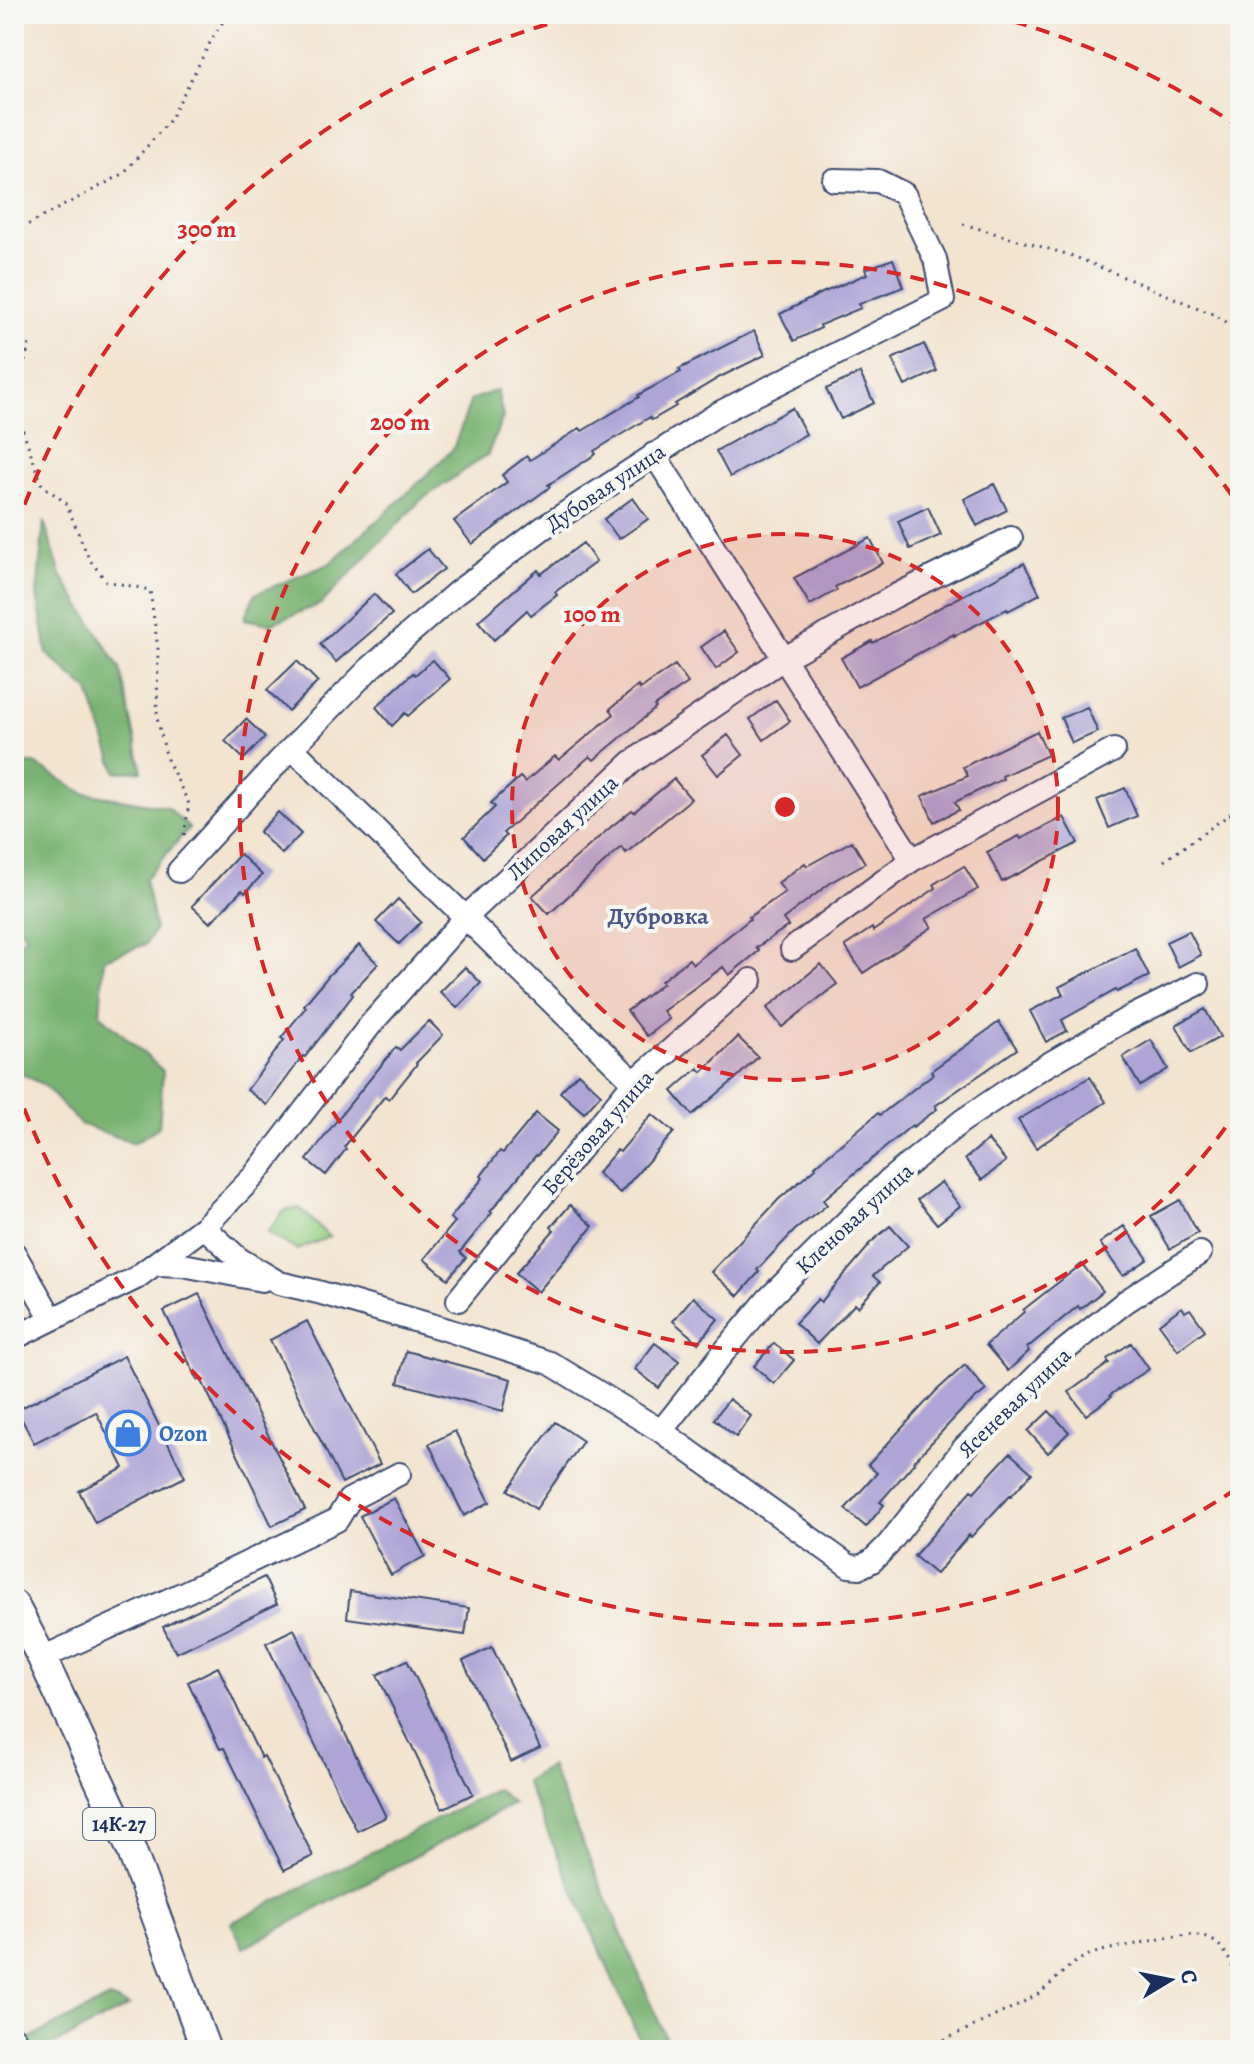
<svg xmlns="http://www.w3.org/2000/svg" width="1254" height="2064" viewBox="0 0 1254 2064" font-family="Alegreya,serif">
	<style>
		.green { fill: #97d184; stroke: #598071; stroke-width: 2 }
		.forest { fill: #79b372; stroke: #4a7168; stroke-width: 2 }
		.building { fill: #aea5d6 }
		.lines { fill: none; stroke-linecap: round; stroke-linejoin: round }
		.minor-casing { stroke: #3b4a6f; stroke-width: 26 }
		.major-casing { stroke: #3b4a6f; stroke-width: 32 }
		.path { stroke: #3b4a6f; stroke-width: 3; stroke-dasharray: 2 6; stroke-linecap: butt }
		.minor { stroke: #fff; stroke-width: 22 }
		.major { stroke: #fff; stroke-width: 28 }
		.ring { fill: none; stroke: #d62828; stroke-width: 4; stroke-dasharray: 14 10 }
		.labels { text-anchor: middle; stroke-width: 8; stroke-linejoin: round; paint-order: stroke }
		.shield { fill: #f6f6f2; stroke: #5d6b8a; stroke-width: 2 }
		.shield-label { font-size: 20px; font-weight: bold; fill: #1b2f5e }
		.street-label { font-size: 22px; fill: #1b2f5e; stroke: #f6f6f2 }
		.shop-label { font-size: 22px; font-weight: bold; fill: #366cbe; stroke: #f6f6f2; text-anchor: start }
		.neighbourhood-label { font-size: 24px; font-weight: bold; fill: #4e5888; stroke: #f6f6f2 }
		.centre { fill: #d62828; stroke: #f6f6f2; stroke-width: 4 }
		.ring-label { font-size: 24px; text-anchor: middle; font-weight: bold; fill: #d62828; stroke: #f6f6f2; stroke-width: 8; stroke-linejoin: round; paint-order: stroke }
	</style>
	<rect width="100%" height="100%" fill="#f6f6f2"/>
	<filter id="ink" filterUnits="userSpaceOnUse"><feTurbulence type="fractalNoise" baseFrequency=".0125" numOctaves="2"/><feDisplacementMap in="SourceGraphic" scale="16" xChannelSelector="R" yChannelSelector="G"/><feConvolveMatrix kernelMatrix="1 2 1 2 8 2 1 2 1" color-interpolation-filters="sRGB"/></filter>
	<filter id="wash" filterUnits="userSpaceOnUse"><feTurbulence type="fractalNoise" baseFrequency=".006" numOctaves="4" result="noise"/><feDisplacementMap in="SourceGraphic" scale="32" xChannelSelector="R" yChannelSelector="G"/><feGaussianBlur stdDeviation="1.8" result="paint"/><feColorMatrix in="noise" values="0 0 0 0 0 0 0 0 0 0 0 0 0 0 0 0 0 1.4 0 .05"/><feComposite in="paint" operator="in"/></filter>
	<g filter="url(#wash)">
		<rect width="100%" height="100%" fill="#f3e4cf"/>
		<path class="green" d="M 300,1208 L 329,1237 L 297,1250 L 267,1233 L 284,1211 Z"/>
		<path class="forest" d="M 497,390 L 503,417 L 488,454 L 420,501 L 321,604 L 270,624 L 244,619 L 255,594 L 329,564 L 411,490 L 453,449 L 471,400 Z
			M 44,521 L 61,575 L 120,668 L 142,771 L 116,772 L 89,691 L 47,654 L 37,594 Z
			M 14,764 L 35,764 L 84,793 L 167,807 L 189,828 L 145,879 L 155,929 L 146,944 L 104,959 L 100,1014 L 163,1071 L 159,1127 L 134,1143 L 80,1124 L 44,1085 L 14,1070 L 14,944 L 26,937 L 14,920 Z
			M 550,1766 L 671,2050 L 644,2050 L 525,1781 Z
			M 497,1789 L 513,1804 L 244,1948 L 231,1923 Z
			M 109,1998 L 130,2006 L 43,2050 L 14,2050 L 14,2046 Z"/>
		<g id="blocks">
			<path class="building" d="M 893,259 L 903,287 L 859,304 L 861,308 L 820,325 L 821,328 L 794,341 L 780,314 L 822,293 L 867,274 L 865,269 Z
				M 754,331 L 765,355 L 720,377 L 675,404 L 676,406 L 652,420 L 650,417 L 594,451 L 596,454 L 548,485 L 550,487 L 472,544 L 454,521 L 507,482 L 502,475 L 527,456 L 530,460 L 580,428 L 582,431 L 639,397 L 638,395 L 681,372 L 679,369 Z
				M 924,344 L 937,371 L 905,386 L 892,359 Z
				M 860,373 L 874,403 L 841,419 L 826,389 Z
				M 792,408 L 806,434 L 730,477 L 716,451 Z
				M 994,484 L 1007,510 L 977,526 L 964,499 Z
				M 633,498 L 648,519 L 619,539 L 604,519 Z
				M 928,507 L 941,535 L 910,549 L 898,521 Z
				M 870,538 L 883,563 L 835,587 L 837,590 L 810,605 L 794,578 Z
				M 583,543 L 596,562 L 555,592 L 557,595 L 531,615 L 527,610 L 494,640 L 478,621 L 538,570 L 541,574 Z
				M 428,549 L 444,569 L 411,594 L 396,574 Z
				M 1024,563 L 1040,594 L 1008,611 L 1007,609 L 954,636 L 954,634 L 857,687 L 841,658 L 872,641 L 873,643 Z
				M 374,594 L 392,614 L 336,662 L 320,644 Z
				M 724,631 L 739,652 L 716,669 L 701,647 Z
				M 433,660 L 450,679 L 408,716 L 405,713 L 392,726 L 376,707 L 413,673 L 415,675 Z
				M 297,661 L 318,682 L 288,711 L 267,690 Z
				M 675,665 L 688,683 L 654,706 L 656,708 L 594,760 L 590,756 L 503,833 L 506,836 L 483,858 L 464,837 L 495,807 L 491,803 L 520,777 L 525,782 L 555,756 L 559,760 L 614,714 L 610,709 L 638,686 L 640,689 Z
				M 776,700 L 790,721 L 764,740 L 750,719 Z
				M 1087,707 L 1098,732 L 1072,743 L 1061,718 Z
				M 246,719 L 265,737 L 244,759 L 225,741 Z
				M 1037,731 L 1048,755 L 1002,776 L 1003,779 L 955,802 L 959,810 L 934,822 L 922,796 L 968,776 L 963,767 Z
				M 728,735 L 743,755 L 718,775 L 702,755 Z
				M 674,779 L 691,799 L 626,853 L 621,847 L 549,914 L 532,896 L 612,826 L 632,810 L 634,812 Z
				M 1125,788 L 1137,816 L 1109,828 L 1097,800 Z
				M 278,812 L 301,834 L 282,854 L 259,832 Z
				M 1064,817 L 1078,843 L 1002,882 L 987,852 L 1019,836 L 1021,839 Z
				M 852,841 L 865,863 L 833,881 L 783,919 L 788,926 L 756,948 L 759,951 L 729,975 L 723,967 L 663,1011 L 669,1019 L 647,1036 L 627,1011 L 663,983 L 661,981 L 689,959 L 693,964 L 750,919 L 749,917 L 785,892 L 778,883 L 805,863 L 807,866 Z
				M 240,854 L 262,875 L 245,893 L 242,890 L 210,923 L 192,906 Z
				M 964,866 L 978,889 L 926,919 L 932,927 L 863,973 L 845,946 L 872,928 L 873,931 L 936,888 L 934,884 Z
				M 398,899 L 421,922 L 399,944 L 376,922 Z
				M 1189,931 L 1201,955 L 1178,967 L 1166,942 Z
				M 359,945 L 378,964 L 351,993 L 353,995 L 305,1057 L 303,1056 L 267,1105 L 247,1090 L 284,1040 L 281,1038 L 306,1007 L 304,1005 L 329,975 Z
				M 1135,948 L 1149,976 L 1117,992 L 1116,990 L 1062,1020 L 1067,1031 L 1046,1042 L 1030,1011 L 1063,994 L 1059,987 Z
				M 821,964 L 837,984 L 782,1027 L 767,1008 Z
				M 465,967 L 481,983 L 457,1008 L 440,992 Z
				M 1205,1009 L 1220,1037 L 1191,1053 L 1176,1025 Z
				M 429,1021 L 443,1035 L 416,1063 L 417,1064 L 389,1099 L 385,1096 L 344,1147 L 346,1149 L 326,1175 L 307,1160 L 340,1116 L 396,1047 L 400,1050 Z
				M 999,1022 L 1017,1049 L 935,1106 L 937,1109 L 913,1127 L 912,1125 L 823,1200 L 827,1205 L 795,1230 L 757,1270 L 759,1272 L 738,1296 L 711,1272 L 779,1199 L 816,1168 L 815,1166 L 878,1113 L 880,1115 L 933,1074 L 931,1071 Z
				M 738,1037 L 758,1057 L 734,1080 L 692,1115 L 672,1091 L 698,1068 L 702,1072 Z
				M 1151,1040 L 1168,1069 L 1140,1086 L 1123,1057 Z
				M 578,1073 L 601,1094 L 584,1113 L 560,1092 Z
				M 1090,1077 L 1106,1102 L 1036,1148 L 1018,1120 Z
				M 536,1113 L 558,1131 L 537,1156 L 536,1155 L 490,1212 L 492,1213 L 460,1252 L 466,1258 L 448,1279 L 424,1259 L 455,1222 L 450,1218 L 483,1178 L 481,1176 L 500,1151 L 503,1153 Z
				M 652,1114 L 674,1132 L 620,1193 L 597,1173 L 617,1150 L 620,1152 Z
				M 988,1140 L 1006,1161 L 982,1180 L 965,1159 Z
				M 941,1182 L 960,1206 L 937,1224 L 917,1200 Z
				M 1180,1200 L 1198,1233 L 1170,1249 L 1151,1216 Z
				M 570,1205 L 593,1226 L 538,1292 L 516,1273 L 554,1230 L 551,1227 Z
				M 890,1226 L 908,1246 L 873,1276 L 880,1282 L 858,1307 L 855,1304 L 817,1344 L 795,1323 L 818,1299 L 821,1302 L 869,1246 L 868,1245 Z
				M 1124,1226 L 1148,1259 L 1123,1276 L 1100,1243 Z
				M 1082,1264 L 1103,1291 L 1080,1309 L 1078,1306 L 1027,1348 L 1029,1351 L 1008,1371 L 986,1345 L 1024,1312 L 1023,1310 Z
				M 199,1294 L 305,1510 L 272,1526 L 201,1379 L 198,1381 L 164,1311 Z
				M 693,1297 L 718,1319 L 698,1343 L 673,1321 Z
				M 1182,1307 L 1185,1312 L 1190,1309 L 1205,1330 L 1178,1350 L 1159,1324 Z
				M 307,1321 L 380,1464 L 342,1483 L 270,1340 Z
				M 655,1343 L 679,1361 L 659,1388 L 635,1369 Z
				M 774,1343 L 794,1360 L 774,1384 L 754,1366 Z
				M 1131,1343 L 1149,1369 L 1110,1395 L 1111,1397 L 1086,1415 L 1069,1392 L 1109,1363 L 1107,1359 Z
				M 406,1351 L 511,1379 L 503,1411 L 398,1383 Z
				M 124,1356 L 185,1477 L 95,1523 L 79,1491 L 124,1468 L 96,1412 L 34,1443 L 17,1410 Z
				M 965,1365 L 986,1390 L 963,1409 L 914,1461 L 915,1462 L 880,1502 L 884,1505 L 866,1527 L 845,1509 L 877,1473 L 868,1465 L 936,1391 Z
				M 729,1399 L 751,1416 L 736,1437 L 714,1419 Z
				M 1049,1411 L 1069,1432 L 1048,1453 L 1028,1431 Z
				M 555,1422 L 583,1441 L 536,1509 L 508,1490 Z
				M 455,1431 L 490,1502 L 464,1516 L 429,1444 Z
				M 1010,1453 L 1032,1473 L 1011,1496 L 1010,1495 L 971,1537 L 969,1535 L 936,1574 L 914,1556 L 972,1490 L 974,1492 Z
				M 394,1498 L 425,1556 L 391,1575 L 360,1516 Z
				M 264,1577 L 277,1604 L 176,1653 L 163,1627 Z
				M 350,1591 L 469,1608 L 465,1635 L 347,1618 Z
				M 294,1629 L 386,1817 L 357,1831 L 266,1643 Z
				M 492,1647 L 540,1748 L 511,1762 L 463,1661 Z
				M 407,1660 L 473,1794 L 442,1809 L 377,1675 Z
				M 218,1667 L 261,1758 L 264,1756 L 313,1856 L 284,1870 L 224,1748 L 220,1749 L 188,1682 Z"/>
		</g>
	</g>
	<g filter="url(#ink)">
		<use href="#blocks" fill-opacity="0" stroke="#3b4a6f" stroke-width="2"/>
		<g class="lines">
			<g class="minor-casing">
				<path id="minor" d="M 654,454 C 739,590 827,724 912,860
					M 292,748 L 634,1082
					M 179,871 L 281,759 L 369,669 L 456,593 L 543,528 L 719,413 L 943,300 L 935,259 L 904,194 L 878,181 L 834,180
					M 792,949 L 912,860 L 1114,750
					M 204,1227 L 239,1259 L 279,1283 L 318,1292 L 448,1330 L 550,1363 L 661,1431 L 719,1358 L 768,1299 L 889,1180 L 962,1121 L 1035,1072 L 1125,1020 L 1198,984
					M 14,1253 L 52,1319
					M 157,1264 L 183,1265 L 262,1280
					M 458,1300 L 634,1082 L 751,980
					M 14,1338 L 136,1278 L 204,1227 L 254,1176 L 371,1024 L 465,918 L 632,762 L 783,659 L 895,596 L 1011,538
					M 661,1431 L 849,1566 L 860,1567 L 872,1561 L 888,1545 L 964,1448 L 1054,1359 L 1125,1302 L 1200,1253
					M 42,1658 L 186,1592 L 337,1520 L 349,1500 L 399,1474
					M 14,2038 L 20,2050"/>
			</g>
			<g class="major-casing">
				<path id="major" d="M 14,1605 L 42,1658 L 131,1849 L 206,2050"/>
			</g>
			<path class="path" d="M 963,224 L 1073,256 L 1215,315 L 1240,331
				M 14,232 L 123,174 L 170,120 L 214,35 L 228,14
				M 14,325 L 29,346 L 16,394 L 21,425 L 42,485 L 66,503 L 89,559 L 106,581 L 150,590 L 158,649 L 157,718 L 167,759 L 189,804 L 184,836
				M 1164,861 L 1240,807
				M 922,2050 C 959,2033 997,2016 1033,1997 C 1053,1986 1066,1964 1087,1956 C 1103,1949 1124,1947 1141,1943 C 1200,1930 1226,1926 1240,1994"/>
			<use href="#minor" class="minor"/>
			<use href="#major" class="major"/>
		</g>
	</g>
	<circle cx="785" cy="807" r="273" fill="#d62828" fill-opacity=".12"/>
	<g class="ring">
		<circle cx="785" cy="807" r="273"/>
		<path d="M1239 1108A545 545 0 1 1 1239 506"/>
		<path d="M1236 1489A818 818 0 0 1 16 1087M16 527A818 818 0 0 1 580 15M990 15A818 818 0 0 1 1236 125"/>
	</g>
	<defs>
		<g id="shop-ring" transform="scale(2.3)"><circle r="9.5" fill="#f6f6f2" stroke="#3f7fe0" stroke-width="1.5"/><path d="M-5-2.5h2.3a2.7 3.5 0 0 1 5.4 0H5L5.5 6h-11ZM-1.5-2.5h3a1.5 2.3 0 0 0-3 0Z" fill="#3f7fe0"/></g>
	</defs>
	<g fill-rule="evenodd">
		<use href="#shop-ring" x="128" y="1433"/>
	</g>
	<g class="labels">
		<rect class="shield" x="83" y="1808" width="72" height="32" rx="6"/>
		<g class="shield-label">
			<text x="119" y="1831">14К-27</text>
		</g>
		<g class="street-label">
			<text transform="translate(605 487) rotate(-34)" y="8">Дубовая улица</text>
			<text transform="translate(562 827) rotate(-43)" y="8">Липовая улица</text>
			<text transform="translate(597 1132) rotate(-49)" y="8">Берёзовая улица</text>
			<text transform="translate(854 1218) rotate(-43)" y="8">Кленовая улица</text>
			<text transform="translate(1014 1402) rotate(-44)" y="8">Ясеневая улица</text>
		</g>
		<g class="shop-label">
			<text x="159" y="1441">Ozon</text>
		</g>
		<g class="neighbourhood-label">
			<text x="658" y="924">Дубровка</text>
		</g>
	</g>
	<circle cx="785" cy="807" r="12" class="centre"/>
	<g class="ring-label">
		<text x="207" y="237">300 m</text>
		<text x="400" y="430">200 m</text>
		<text x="592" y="622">100 m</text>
	</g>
	<rect width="1254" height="2064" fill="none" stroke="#f6f6f2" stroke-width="48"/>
	<g transform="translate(1170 1980) rotate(80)" stroke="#f6f6f2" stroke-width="6" paint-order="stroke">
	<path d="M0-6L14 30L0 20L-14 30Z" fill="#1b2f5e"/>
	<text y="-12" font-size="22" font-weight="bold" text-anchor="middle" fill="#1b2f5e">С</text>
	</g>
</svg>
